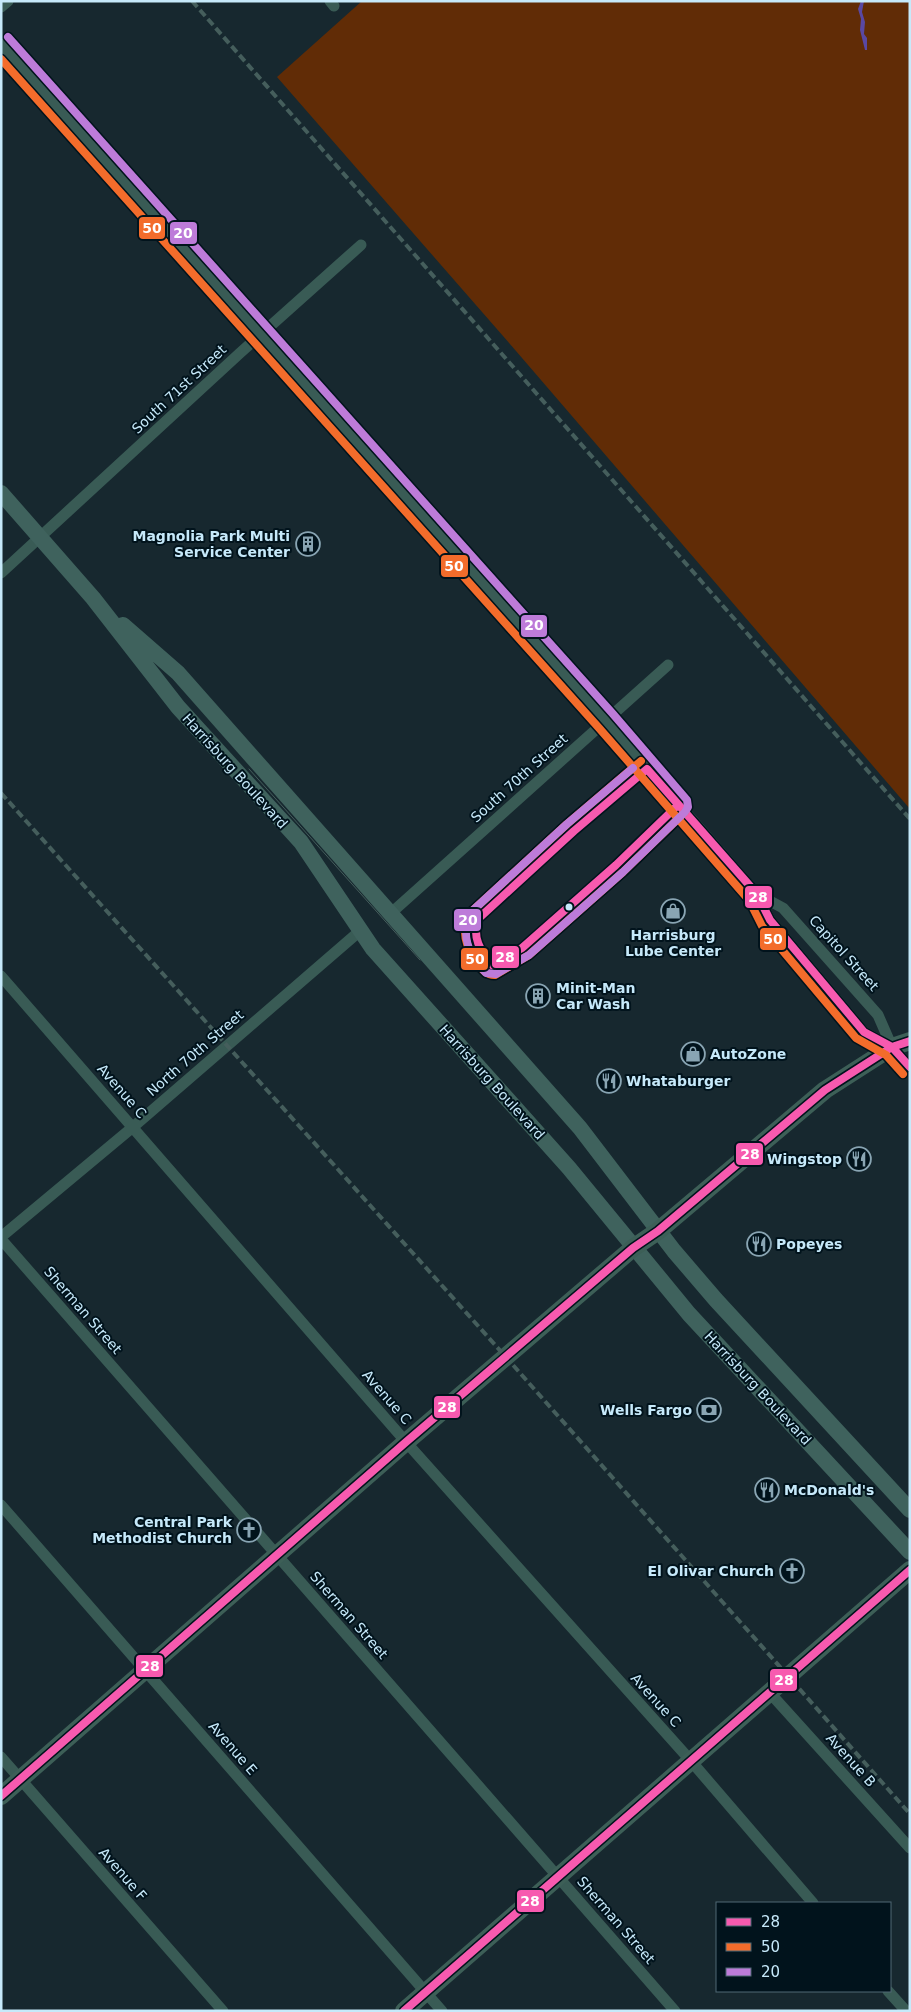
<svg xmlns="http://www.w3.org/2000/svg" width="911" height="2012" viewBox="0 0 911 2012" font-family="'DejaVu Sans',sans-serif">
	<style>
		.green { fill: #612c06 }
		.water { fill: #5948a3 }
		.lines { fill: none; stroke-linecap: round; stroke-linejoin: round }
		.street { stroke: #395b55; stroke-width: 11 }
		.secondary { stroke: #3f625d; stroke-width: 16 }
		.primary { stroke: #3d5f57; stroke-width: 18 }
		.tram { stroke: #455e5c; stroke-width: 1 }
		.rail { stroke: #455e5c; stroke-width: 4; stroke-dasharray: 8 4; stroke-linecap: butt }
		.bus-1-casing { stroke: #01131c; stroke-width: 11 }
		.bus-2-casing { stroke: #01131c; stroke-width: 11 }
		.bus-3-casing { stroke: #01131c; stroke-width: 11 }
		.bus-1 { stroke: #f75aaf; stroke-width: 8 }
		.bus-2 { stroke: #f36c2b; stroke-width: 8 }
		.bus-3 { stroke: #bd7bd9; stroke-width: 8 }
		.bus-dot { fill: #c6e9fa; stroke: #01131c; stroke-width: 2 }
		.labels { text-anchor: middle; stroke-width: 4; stroke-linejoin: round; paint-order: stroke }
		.street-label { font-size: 14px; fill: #c6e9fa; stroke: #01131c }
		.poi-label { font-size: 14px; font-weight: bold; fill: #c6e9fa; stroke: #01131c; text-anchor: end }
		.line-badge { stroke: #01131c; stroke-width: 2 }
		.badge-label { font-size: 14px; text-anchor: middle; font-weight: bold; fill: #fff }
	</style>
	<rect width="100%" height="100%" fill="#17282f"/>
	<path class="green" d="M 362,1 L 910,1 L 910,809 L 516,351 L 277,77 Z"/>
	<path class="water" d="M 861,1 L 864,1 L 862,12 L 865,22 L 864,34 L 867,38 L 867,50 L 865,50 L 860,30 L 861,19 L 858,9 Z"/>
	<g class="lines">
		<path class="street" d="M 330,1 L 334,6
			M 1,7 L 8,1
			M 1,44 L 606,721 L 757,894 L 770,920 L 864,1032 L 892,1047
			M 1,573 L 240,353 L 361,245
			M 757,894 L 783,908 L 847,980 L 878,1015 L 892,1047 L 910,1067
			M 390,914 L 668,665
			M 1,976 L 406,1442 L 691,1761 L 813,1903
			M 1,1237 L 133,1127 L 361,930
			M 1,1239 L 675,2011
			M 1,1505 L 442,2011
			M 770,1693 L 910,1848
			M 1,1757 L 223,2011
			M 888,1991 L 906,2011"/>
		<path class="secondary" d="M 1,493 L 93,598 L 178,707 L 301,842 L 373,949 L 569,1168 L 689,1314 L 910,1552
			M 123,625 L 178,673 L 580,1128 L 674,1251 L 716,1300 L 910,1510"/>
		<path class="primary" d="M 1,1796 L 406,1442 L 633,1248 L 658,1231 L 825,1090 L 892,1047 L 910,1041
			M 404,2011 L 910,1570"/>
		<path class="tram" d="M 249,769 L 420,960"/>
		<path class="rail" d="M 192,1 L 910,819
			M 1,793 L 505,1356 L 910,1814"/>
		<g class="bus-1-casing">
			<path id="bus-1" d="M 678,805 L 616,865 L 522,948 L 492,965 C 480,950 472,938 478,919 L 574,831 L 647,769 L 757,894 L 770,920 L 864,1032 L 892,1047 L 910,1067
				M 1,1796 L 406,1442 L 633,1248 L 658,1231 L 825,1090 L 892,1047 L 910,1041
				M 404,2011 L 910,1570"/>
		</g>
		<g class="bus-2-casing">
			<path id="bus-2" d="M 1,59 L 599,728 L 749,900 L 762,926 L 856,1038 L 886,1055 L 903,1074
				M 641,761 L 567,824 L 470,913 C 467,919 465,926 465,932 C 465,946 480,976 495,975 L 529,955 L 623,872 L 685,812"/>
		</g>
		<g class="bus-3-casing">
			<path id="bus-3" d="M 8,37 L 613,714 L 687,800 L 688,807 L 685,812 L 623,872 L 529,955 L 496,974 L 486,973 C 470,957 460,936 470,913 L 567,824 L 633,768"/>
		</g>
		<use href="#bus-1" class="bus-1"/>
		<use href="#bus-2" class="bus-2"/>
		<use href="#bus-3" class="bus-3"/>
	</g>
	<defs>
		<g id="building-ring" transform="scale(1.25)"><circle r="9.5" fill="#01131c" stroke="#89a5b3" stroke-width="1.5"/><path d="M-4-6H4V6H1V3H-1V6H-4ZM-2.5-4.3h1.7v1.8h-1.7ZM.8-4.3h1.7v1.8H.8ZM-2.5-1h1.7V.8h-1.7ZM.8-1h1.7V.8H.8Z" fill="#89a5b3"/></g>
		<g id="shop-ring" transform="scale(1.25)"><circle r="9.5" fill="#01131c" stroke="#89a5b3" stroke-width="1.5"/><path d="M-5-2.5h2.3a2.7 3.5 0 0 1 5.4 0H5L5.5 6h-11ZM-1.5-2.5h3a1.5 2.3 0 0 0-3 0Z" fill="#89a5b3"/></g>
		<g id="restaurant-ring" transform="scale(1.25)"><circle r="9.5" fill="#01131c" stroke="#89a5b3" stroke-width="1.5"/><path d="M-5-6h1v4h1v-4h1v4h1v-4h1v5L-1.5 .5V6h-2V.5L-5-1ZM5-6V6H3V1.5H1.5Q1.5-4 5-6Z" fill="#89a5b3"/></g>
		<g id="bank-ring" transform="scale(1.25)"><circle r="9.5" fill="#01131c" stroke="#89a5b3" stroke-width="1.5"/><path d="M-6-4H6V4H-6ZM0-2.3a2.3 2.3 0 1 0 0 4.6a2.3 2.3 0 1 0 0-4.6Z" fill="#89a5b3"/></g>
		<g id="church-ring" transform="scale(1.25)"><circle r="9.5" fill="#01131c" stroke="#89a5b3" stroke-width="1.5"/><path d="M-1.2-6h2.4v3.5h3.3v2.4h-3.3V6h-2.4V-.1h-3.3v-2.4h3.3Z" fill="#89a5b3"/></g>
	</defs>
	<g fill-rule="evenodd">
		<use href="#building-ring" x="308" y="544"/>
		<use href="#shop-ring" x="673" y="911"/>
		<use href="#building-ring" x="538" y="996"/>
		<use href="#shop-ring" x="693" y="1054"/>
		<use href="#restaurant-ring" x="609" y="1081"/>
		<use href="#restaurant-ring" x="859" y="1159"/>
		<use href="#restaurant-ring" x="759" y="1244"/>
		<use href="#bank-ring" x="709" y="1410"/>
		<use href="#restaurant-ring" x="767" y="1490"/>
		<use href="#church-ring" x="249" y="1530"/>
		<use href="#church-ring" x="792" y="1571"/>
	</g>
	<circle class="bus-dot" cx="569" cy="907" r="4.5"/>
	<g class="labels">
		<g class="street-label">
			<text transform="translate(179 389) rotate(-43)" y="5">South 71st Street</text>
			<text transform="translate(235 771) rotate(48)" y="5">Harrisburg Boulevard</text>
			<text transform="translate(519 778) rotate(-42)" y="5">South 70th Street</text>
			<text transform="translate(844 953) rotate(48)" y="5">Capitol Street</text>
			<text transform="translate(195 1053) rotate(-41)" y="5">North 70th Street</text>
			<text transform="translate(492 1082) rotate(48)" y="5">Harrisburg Boulevard</text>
			<text transform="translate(122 1091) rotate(49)" y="5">Avenue C</text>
			<text transform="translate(83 1310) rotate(49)" y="5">Sherman Street</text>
			<text transform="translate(758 1388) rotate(47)" y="5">Harrisburg Boulevard</text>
			<text transform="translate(387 1397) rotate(49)" y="5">Avenue C</text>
			<text transform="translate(349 1615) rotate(49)" y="5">Sherman Street</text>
			<text transform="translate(656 1700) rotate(48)" y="5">Avenue C</text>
			<text transform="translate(233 1748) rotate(49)" y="5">Avenue E</text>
			<text transform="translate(851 1760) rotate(48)" y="5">Avenue B</text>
			<text transform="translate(123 1874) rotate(49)" y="5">Avenue F</text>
			<text transform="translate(616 1920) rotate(49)" y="5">Sherman Street</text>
		</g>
		<g class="poi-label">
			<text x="290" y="541">Magnolia Park Multi<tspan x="290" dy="16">Service Center</tspan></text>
			<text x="673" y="940" text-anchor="middle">Harrisburg<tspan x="673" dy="16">Lube Center</tspan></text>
			<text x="556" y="993" text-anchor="start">Minit-Man<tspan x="556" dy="16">Car Wash</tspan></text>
			<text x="710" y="1059" text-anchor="start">AutoZone</text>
			<text x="626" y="1086" text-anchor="start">Whataburger</text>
			<text x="842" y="1164">Wingstop</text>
			<text x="776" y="1249" text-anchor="start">Popeyes</text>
			<text x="692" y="1415">Wells Fargo</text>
			<text x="784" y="1495" text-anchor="start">McDonald's</text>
			<text x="232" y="1527">Central Park<tspan x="232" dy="16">Methodist Church</tspan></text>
			<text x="774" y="1576">El Olivar Church</text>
		</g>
	</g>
	<g class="line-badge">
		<rect x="138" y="216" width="28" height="24" rx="5" fill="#f36c2b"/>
		<rect x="169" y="221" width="29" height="24" rx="5" fill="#bd7bd9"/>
		<rect x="440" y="554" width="29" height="24" rx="5" fill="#f36c2b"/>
		<rect x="520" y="614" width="28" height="24" rx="5" fill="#bd7bd9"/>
		<rect x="744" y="885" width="29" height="24" rx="5" fill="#f75aaf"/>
		<rect x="453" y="908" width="29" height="24" rx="5" fill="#bd7bd9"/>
		<rect x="759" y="927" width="28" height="24" rx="5" fill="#f36c2b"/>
		<rect x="491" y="945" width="29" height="24" rx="5" fill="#f75aaf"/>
		<rect x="460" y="947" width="29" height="24" rx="5" fill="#f36c2b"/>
		<rect x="735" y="1142" width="29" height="24" rx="5" fill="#f75aaf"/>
		<rect x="433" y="1395" width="28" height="24" rx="5" fill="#f75aaf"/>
		<rect x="135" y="1654" width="29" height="24" rx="5" fill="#f75aaf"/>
		<rect x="769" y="1668" width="29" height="24" rx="5" fill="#f75aaf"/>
		<rect x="516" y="1889" width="29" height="24" rx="5" fill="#f75aaf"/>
	</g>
	<g class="badge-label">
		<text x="152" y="233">50</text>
		<text x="183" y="238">20</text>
		<text x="454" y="571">50</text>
		<text x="534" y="630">20</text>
		<text x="758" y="902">28</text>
		<text x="468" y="925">20</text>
		<text x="773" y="944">50</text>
		<text x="505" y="962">28</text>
		<text x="475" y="964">50</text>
		<text x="750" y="1159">28</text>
		<text x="447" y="1412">28</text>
		<text x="150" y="1671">28</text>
		<text x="784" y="1685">28</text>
		<text x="530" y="1906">28</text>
	</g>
	<rect width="911" height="2012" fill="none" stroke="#c6e9fa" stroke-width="5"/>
	<rect x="716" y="1902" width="175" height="90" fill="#01131c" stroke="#506975"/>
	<rect x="726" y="1918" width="25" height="8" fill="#f75aaf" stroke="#506975"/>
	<text x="761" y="1927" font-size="15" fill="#c6e9fa">28</text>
	<rect x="726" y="1943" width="25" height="8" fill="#f36c2b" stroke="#506975"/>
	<text x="761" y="1952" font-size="15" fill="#c6e9fa">50</text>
	<rect x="726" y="1968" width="25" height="8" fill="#bd7bd9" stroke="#506975"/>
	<text x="761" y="1977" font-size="15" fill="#c6e9fa">20</text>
</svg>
